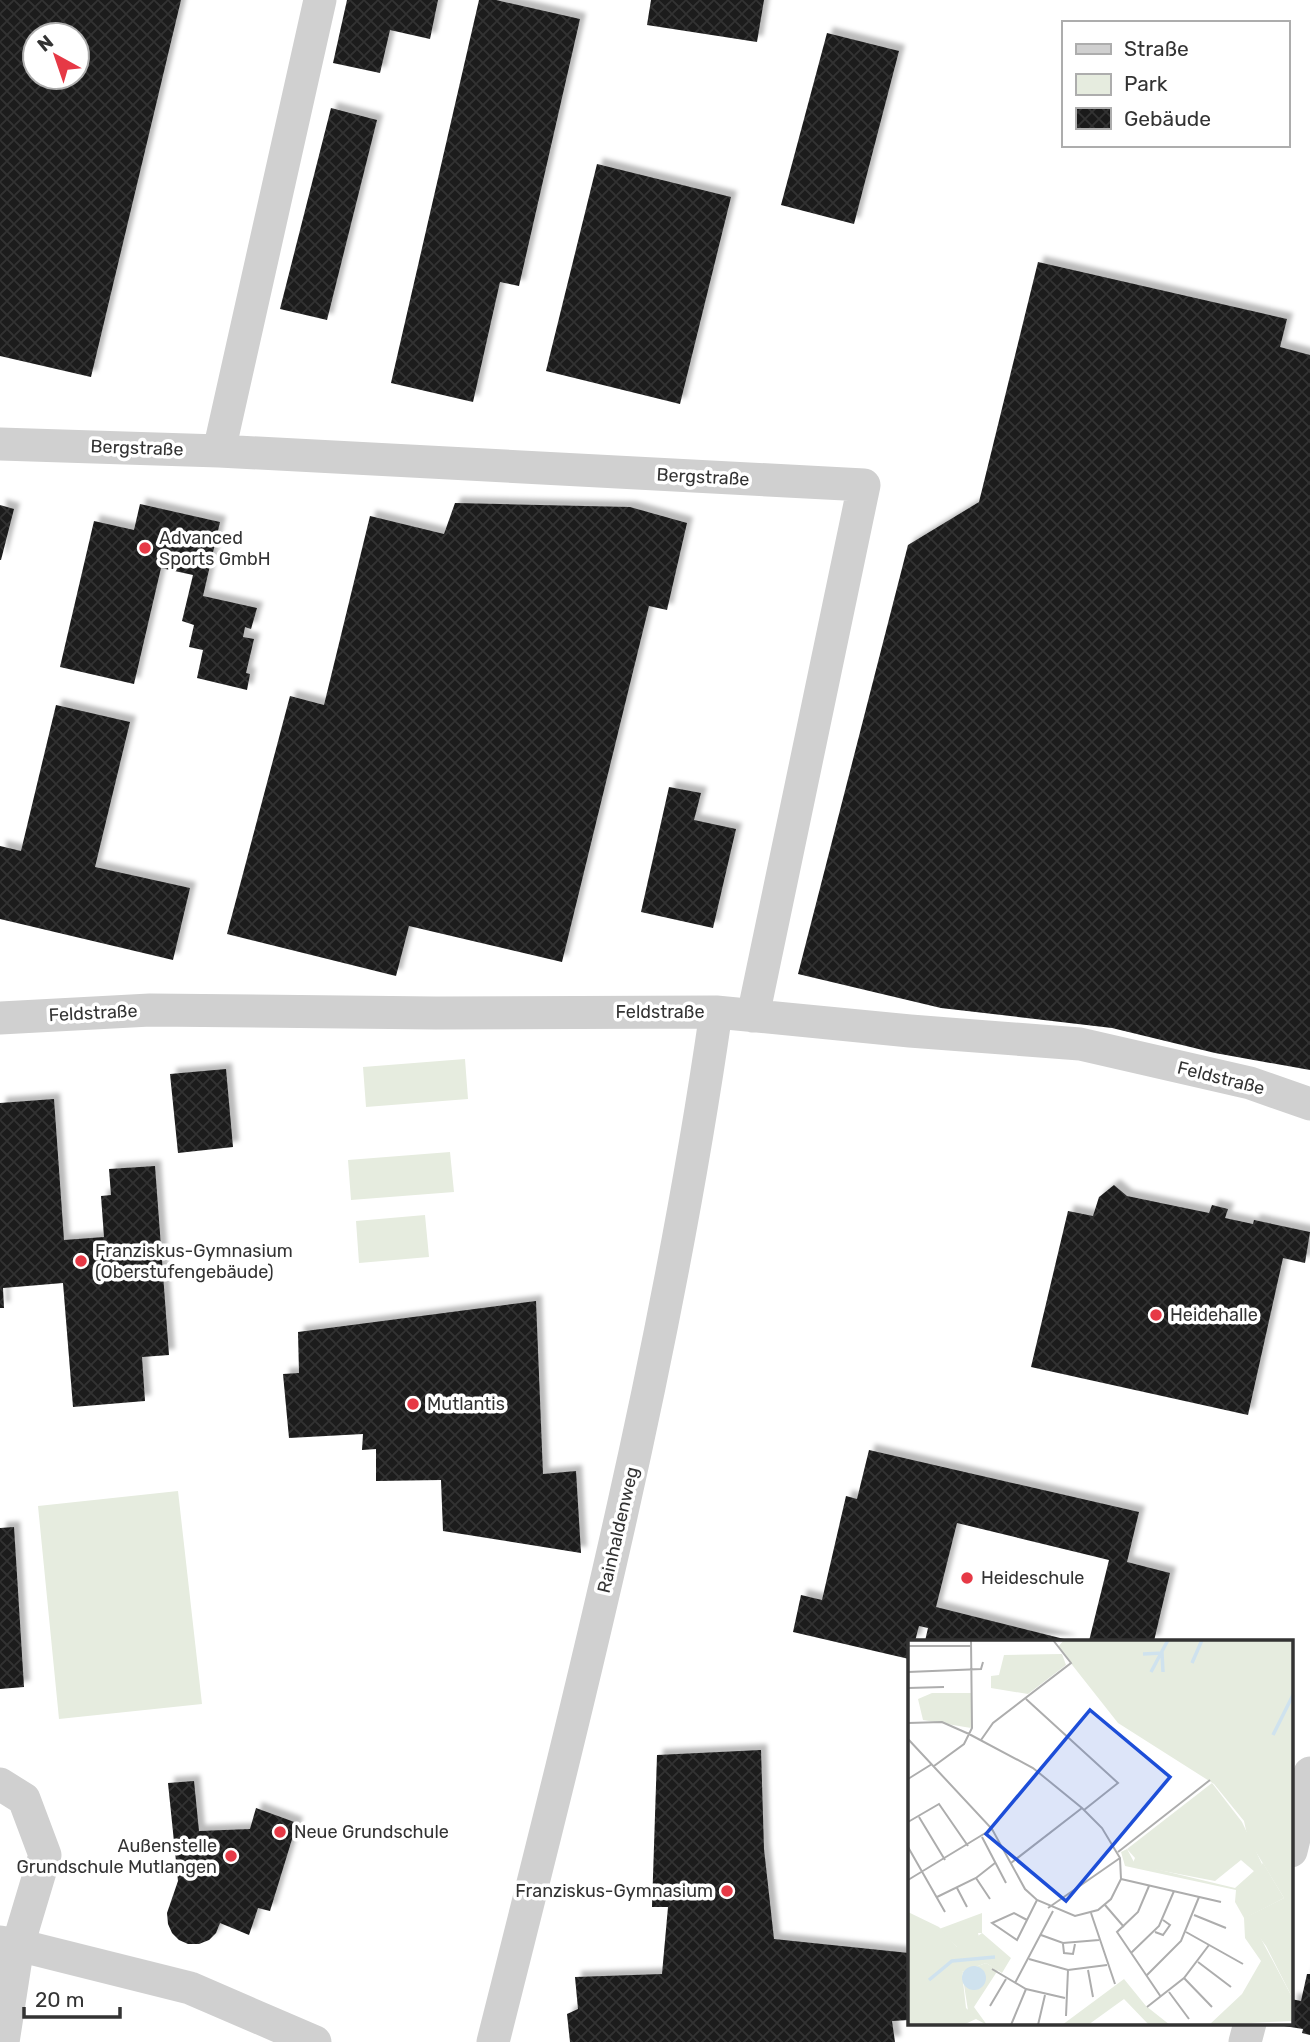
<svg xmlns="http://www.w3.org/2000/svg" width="1310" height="2042" viewBox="0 0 1310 2042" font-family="Rubik,sans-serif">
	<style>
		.green { fill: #e6ecdf }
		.building { fill: url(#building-cross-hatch); fill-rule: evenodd; filter: url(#shadow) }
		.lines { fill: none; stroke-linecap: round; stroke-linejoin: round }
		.minor { stroke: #d0d0d0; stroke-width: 33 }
		.poi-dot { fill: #e63946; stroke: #fff; stroke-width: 2.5 }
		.labels { text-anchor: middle; stroke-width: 7; stroke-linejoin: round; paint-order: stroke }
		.street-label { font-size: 18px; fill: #333; stroke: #fff }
		.poi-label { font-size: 18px; fill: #333; stroke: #fff; text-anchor: start }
		.inset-river { fill: none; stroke: #cfe2ee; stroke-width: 3.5 }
		.inset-road { fill: none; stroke: #adadad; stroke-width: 2 }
		.view { fill: #1d4ed8; fill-opacity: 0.15; stroke: #1d4ed8; stroke-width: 3.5 }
		.inset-edge { fill: none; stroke: #333; stroke-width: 3.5 }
	</style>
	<defs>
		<pattern id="building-cross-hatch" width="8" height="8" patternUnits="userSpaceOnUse" patternTransform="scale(1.75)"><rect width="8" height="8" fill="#1a1a1a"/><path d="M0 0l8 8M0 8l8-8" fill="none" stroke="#333"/></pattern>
		<filter id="shadow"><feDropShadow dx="6" dy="-6" stdDeviation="2" flood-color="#0004"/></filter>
	</defs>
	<rect width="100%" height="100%" fill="#fff"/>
	<path class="green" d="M 465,1059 L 468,1099 L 366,1107 L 363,1067 Z
		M 450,1152 L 454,1192 L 351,1200 L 348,1160 Z
		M 425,1215 L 429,1257 L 359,1263 L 356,1221 Z
		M 178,1491 L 202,1704 L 59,1719 L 38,1506 Z"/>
	<path class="building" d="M 0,0 L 181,0 L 91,377 L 0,356 ZM 35,35 L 77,35 L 77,77 L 35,77 Z
		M 347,0 L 438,0 L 430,39 L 390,30 L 380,73 L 333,63 Z
		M 479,0 L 496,0 L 580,19 L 519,286 L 500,282 L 473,402 L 391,383 Z
		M 651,0 L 764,0 L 757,42 L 647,25 Z
		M 827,33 L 899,51 L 854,224 L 781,205 Z
		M 331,108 L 377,120 L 327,320 L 280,309 Z
		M 597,164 L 731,197 L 680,404 L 546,371 Z
		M 1038,262 L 1287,319 L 1280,347 L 1310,355 L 1310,1070 L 1215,1053 L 1112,1028 L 941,1008 L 798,974 L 908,545 L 979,502 Z
		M 455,503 L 630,507 L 687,523 L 667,610 L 649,606 L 562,962 L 409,926 L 396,976 L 227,934 L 290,696 L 324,705 L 370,516 L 444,534 Z
		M 140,504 L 220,522 L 203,596 L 257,608 L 251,629 L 245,627 L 243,637 L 254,639 L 246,673 L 250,674 L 247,690 L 197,678 L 203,650 L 189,647 L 194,625 L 182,621 L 193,575 L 161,568 L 134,684 L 60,667 L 94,521 L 134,530 Z
		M 0,505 L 14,509 L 1,560 L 0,560 Z
		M 56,705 L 130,722 L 95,867 L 190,888 L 173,960 L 0,919 L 0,846 L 21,851 Z
		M 669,787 L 701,793 L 694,820 L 736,829 L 713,928 L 641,912 Z
		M 226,1069 L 233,1147 L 178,1153 L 170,1074 Z
		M 54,1099 L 64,1240 L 104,1237 L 101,1196 L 111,1195 L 109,1169 L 155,1166 L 169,1355 L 142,1357 L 145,1401 L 73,1407 L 63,1283 L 3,1288 L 4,1308 L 0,1308 L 0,1103 Z
		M 1114,1185 L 1127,1196 L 1209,1213 L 1212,1205 L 1228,1209 L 1225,1218 L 1253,1224 L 1254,1220 L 1310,1232 L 1305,1263 L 1283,1258 L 1248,1415 L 1031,1367 L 1068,1211 L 1093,1216 L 1099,1197 Z
		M 536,1301 L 543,1474 L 576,1471 L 581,1553 L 443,1531 L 441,1480 L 376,1481 L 376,1449 L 362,1450 L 363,1434 L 289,1438 L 283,1374 L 299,1373 L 298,1332 Z
		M 869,1450 L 1139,1512 L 1127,1562 L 1170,1573 L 1154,1641 L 1089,1641 L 1109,1560 L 957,1523 L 936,1607 L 1072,1641 L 925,1641 L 928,1628 L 919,1626 L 915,1641 L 909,1641 L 909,1659 L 793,1632 L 801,1595 L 822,1600 L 846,1496 L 857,1499 Z
		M 14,1527 L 24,1687 L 0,1689 L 0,1528 Z
		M 761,1750 L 764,1849 L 774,1939 L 909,1953 L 909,2020 L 892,2021 L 895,2042 L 570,2042 L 567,2014 L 578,2009 L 575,1977 L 662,1974 L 668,1907 L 652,1907 L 657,1755 Z
		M 194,1781 L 199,1831 L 250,1829 L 256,1808 L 297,1823 L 270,1911 L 258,1908 L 249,1935 L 220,1923 L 216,1933 L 209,1940 L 199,1944 L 188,1944 L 179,1940 L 172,1933 L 168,1924 L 167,1913 L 178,1881 L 168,1783 Z
		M 1307,1974 L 1310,1974 L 1310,2035 L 1302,2033 L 1303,2029 L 1284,2026 L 1285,2023 L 1291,2023 L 1291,1999 L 1301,2001 Z"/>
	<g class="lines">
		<path class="minor" d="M 0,444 L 219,451 L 864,485 L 753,1016
			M 219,451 L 320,0
			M 0,1018 L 150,1010 L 436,1013 L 716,1012 L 910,1031 L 1080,1044 L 1250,1083 L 1310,1104
			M 0,1784 L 24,1799 L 45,1855 L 18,1945 L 3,2042
			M 1291,1851 L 1310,1773
			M 0,1942 L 18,1945 L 190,1988 L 315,2042
			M 493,2042 C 579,1701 666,1360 716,1012
			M 1245,2042 L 1250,2023"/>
	</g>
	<g class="poi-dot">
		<circle cx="145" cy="548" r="7"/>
		<circle cx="81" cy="1261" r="7"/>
		<circle cx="1156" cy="1315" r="7"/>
		<circle cx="413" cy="1404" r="7"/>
		<circle cx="967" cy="1578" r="7"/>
		<circle cx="280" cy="1832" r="7"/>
		<circle cx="231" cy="1856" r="7"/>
		<circle cx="727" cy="1891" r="7"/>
	</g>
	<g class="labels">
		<g class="street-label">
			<text transform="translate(137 448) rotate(2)" y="6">Bergstraße</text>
			<text transform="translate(703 477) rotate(3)" y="6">Bergstraße</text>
			<text x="660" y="1018">Feldstraße</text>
			<text transform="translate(93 1013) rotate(-3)" y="6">Feldstraße</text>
			<text transform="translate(1221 1078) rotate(14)" y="6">Feldstraße</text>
			<text transform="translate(618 1530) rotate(-77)" y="6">Rainhaldenweg</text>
		</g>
		<g class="poi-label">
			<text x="159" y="544">Advanced<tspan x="159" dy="21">Sports GmbH</tspan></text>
			<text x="95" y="1257">Franziskus-Gymnasium<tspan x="95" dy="21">(Oberstufengebäude)</tspan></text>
			<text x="1170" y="1321">Heidehalle</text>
			<text x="427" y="1410">Mutlantis</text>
			<text x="981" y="1584">Heideschule</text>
			<text x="294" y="1838">Neue Grundschule</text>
			<text x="217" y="1852" text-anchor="end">Außenstelle<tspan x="217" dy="21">Grundschule Mutlangen</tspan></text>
			<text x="713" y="1897" text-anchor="end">Franziskus-Gymnasium</text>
		</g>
	</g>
	<g transform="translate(908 1640)">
		<rect width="385" height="385" fill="#fff"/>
		<path d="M 154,14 L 158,25 L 120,54 L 83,48 L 83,36 L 91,35 L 96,15 ZM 24,53 L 63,53 L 63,88 L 15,80 L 10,59 ZM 219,209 L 227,224 L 327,248 L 355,223 L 376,258 L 341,276 L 385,359 L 385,381 L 301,385 L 334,354 L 353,321 L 337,298 L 336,278 L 327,262 L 328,250 L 217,226 L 213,212 ZM 74,273 L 74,293 L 70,293 L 74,308 L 49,307 L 31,289 ZM 78,323 L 90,330 L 66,367 L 79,385 L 68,379 L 55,385 L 61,377 L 54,332 ZM 216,339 L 238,366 L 262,385 L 241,385 L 216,359 L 180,385 L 154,385 Z" fill="#e6ecdf"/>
		<path d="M 156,0 L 385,0 L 385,359 L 358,306 L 339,281 L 340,276 L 376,258 L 340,199 L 336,181 L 306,144 L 210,83 L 150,7 ZM 0,272 L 31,287 L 49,307 L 61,303 L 73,307 L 66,299 L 74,293 L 103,318 L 94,333 L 78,323 L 54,332 L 58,368 L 66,375 L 55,385 L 0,385 Z" fill="#e6ecdf"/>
		<path d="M 304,143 L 334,182 L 354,224 L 347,232 L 333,220 L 307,241 L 224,225 L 227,218 L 219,209 Z" fill="#e6ecdf"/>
		<path d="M54 338a12 12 0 1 1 24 0a12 12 0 1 1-24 0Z" fill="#cfe2ee"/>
		<path class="inset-river" d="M 235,14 L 254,13 L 255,32M 284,23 L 294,0M 243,32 L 260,0M 365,95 L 385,55M 21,340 L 44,321 L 87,317"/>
		<path class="inset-road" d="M 0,6 L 63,6M 0,32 L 73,29 L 75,22M 0,48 L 36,47M 118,59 L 210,143 L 176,170M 0,83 L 34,82 L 61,94 L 125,128 L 174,168 L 194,188 L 212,218 L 213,239 L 203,259 L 190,270 L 167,276 L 129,260 L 117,249 L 84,189 L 0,99M 73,100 L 85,83 L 163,23 L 145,0M 26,126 L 56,104 L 64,88 L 63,0M 0,139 L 24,124M 11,177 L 37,220M 0,182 L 31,164 L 60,206M 74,197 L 98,243M 0,207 L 37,272M 210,212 L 302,140M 103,223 L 174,168M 68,238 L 82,259M 213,239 L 313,262M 0,240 L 84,189M 241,246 L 230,272 L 209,292 L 253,357M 49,248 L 59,267M 29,257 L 68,238 L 87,223M 197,265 L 216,287M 140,268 L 212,218M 183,273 L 207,344M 286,275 L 318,288M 119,280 L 106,273 L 84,283 L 109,300 L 129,260M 247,292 L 255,295 L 262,285 L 255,280M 278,292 L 335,324M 133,295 L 155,303 L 191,300M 155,304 L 156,313 L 165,314 L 167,304M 223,313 L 251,286 L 266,251M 121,319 L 160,330 L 199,325M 290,322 L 323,347M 84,329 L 118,349 L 157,358M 180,330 L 185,357M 239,335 L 273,301 L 291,257M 276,338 L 304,367M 107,343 L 145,271M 261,352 L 281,379M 82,366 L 98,339M 239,367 L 276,338 L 301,305M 158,376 L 160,330M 103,385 L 118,349M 130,385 L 137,355"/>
		<path class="view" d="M 182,70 L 262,137 L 158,261 L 78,194 Z"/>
		<rect width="385" height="385" class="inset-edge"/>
	</g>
	<rect x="1062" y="21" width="228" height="126" fill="#ffffff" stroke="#adadad" stroke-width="2"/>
	<rect x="1076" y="44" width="35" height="10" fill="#d0d0d0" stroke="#adadad" stroke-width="2"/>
	<text x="1124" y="56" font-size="21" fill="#333333">Straße</text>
	<rect x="1076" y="74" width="35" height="21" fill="#e6ecdf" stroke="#adadad" stroke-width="2"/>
	<text x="1124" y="91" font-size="21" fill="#333333">Park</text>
	<rect x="1076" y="108" width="35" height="21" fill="url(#building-cross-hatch)" stroke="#adadad" stroke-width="2"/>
	<text x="1124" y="126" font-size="21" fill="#333333">Gebäude</text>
	<g transform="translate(56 56) rotate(320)"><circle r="33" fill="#ffffff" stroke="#adadad" stroke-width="2"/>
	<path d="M0-5L12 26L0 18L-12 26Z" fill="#e63946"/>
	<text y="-10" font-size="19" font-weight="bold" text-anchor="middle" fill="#333333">N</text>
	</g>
	<path d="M24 2007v10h96v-10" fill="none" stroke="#333333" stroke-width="3.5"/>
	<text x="35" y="2007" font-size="21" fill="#333333" stroke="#ffffff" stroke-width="5" paint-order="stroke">20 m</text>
</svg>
